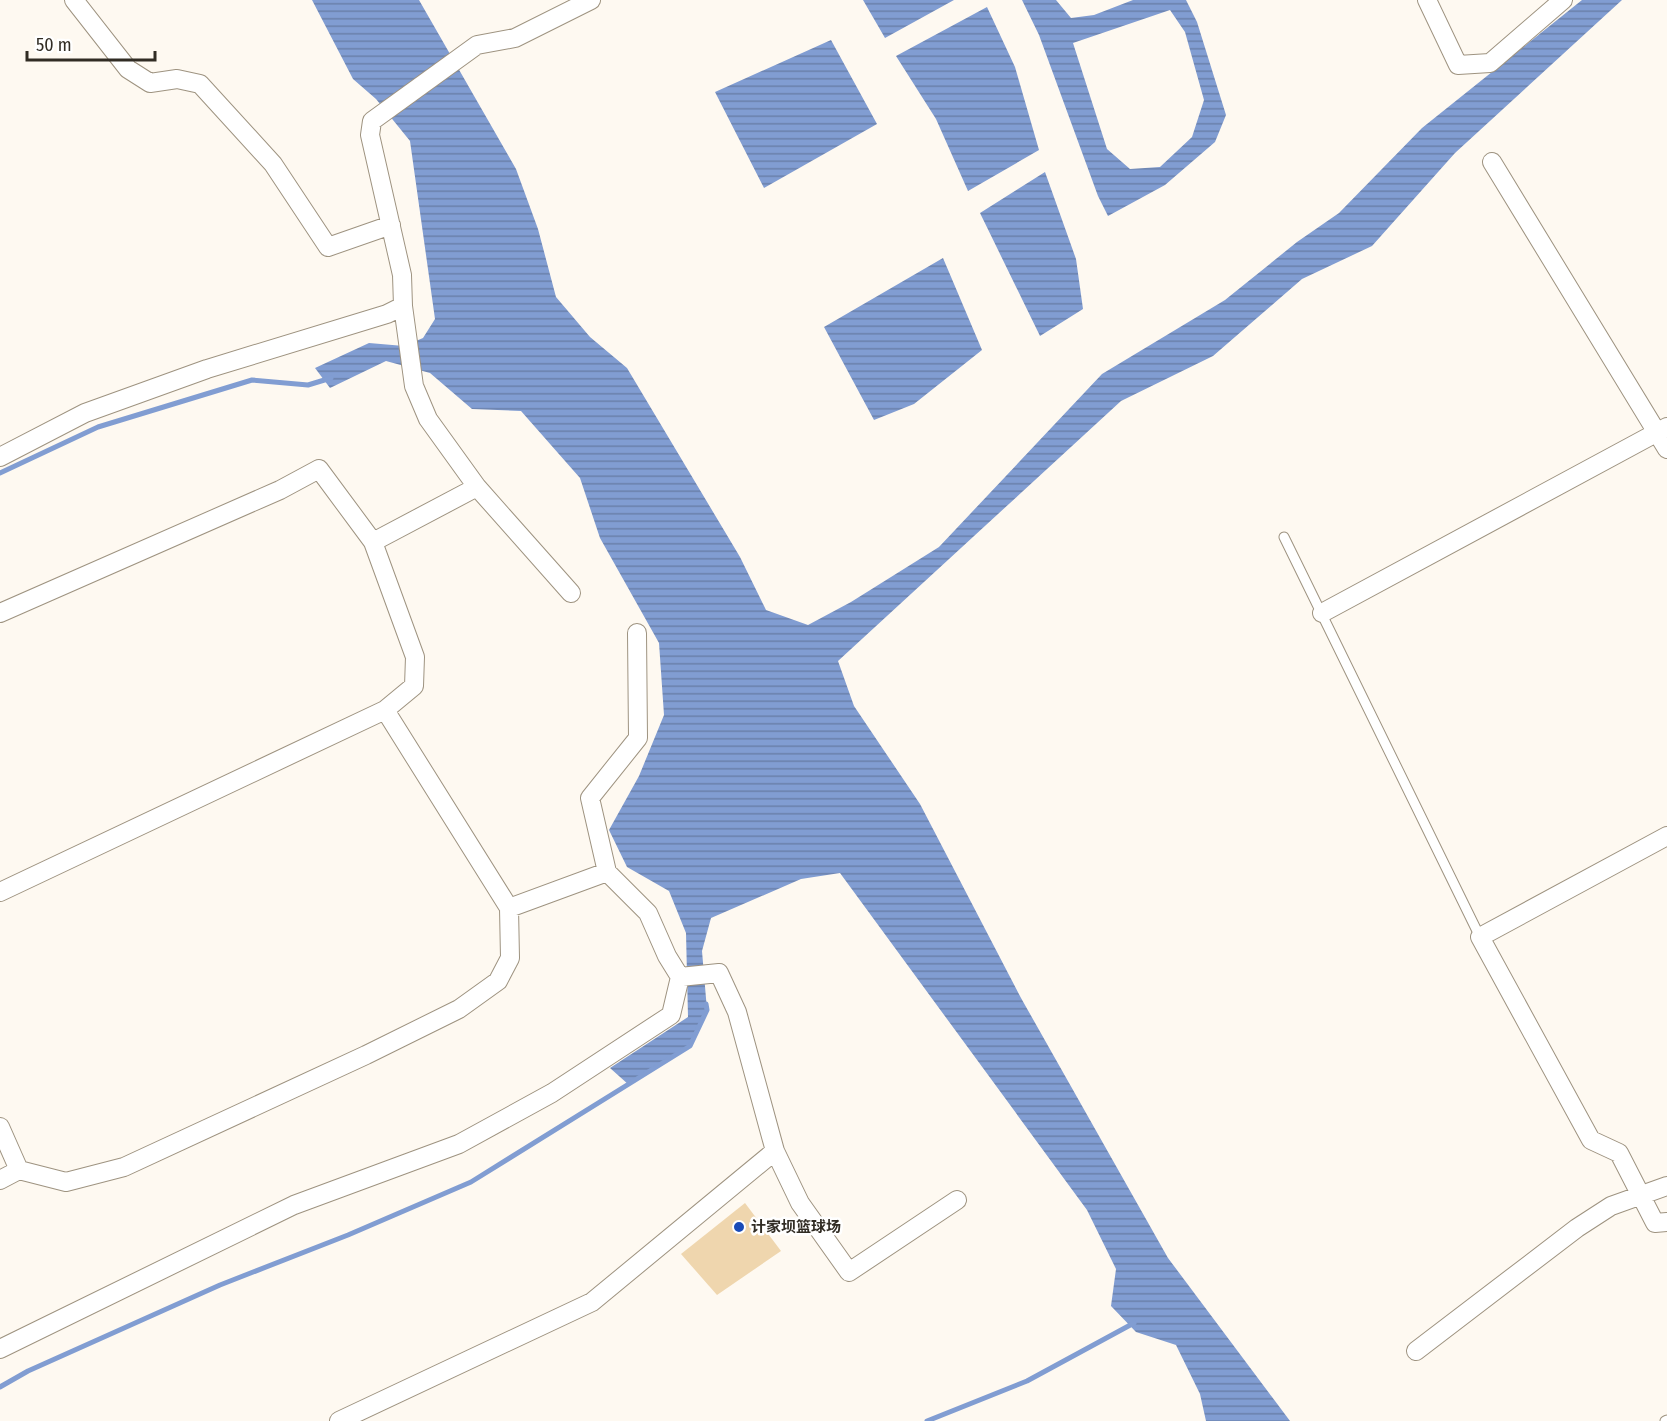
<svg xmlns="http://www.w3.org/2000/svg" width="1667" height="1421" viewBox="0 0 1667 1421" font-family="'Fira Sans Condensed','Noto Sans SC',sans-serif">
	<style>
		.grass { fill: #efd6ae }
		.water { fill: url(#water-rules); fill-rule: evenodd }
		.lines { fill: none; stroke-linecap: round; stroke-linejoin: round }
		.stream { stroke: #819dd2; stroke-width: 5 }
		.service-casing { stroke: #9e9380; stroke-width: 11 }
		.minor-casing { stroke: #9e9380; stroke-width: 20 }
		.service { stroke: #fff; stroke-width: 9 }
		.minor { stroke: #fff; stroke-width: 18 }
		.poi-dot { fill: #1a4bb7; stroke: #fff; stroke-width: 2 }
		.labels { text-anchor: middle; stroke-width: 5; stroke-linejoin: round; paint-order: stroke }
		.poi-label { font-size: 15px; font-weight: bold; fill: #312c24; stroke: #fff; text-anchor: start }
	</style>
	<defs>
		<pattern id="water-rules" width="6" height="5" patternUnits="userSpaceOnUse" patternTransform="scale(1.5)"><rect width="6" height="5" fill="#819dd2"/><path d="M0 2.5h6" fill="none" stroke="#6a80aa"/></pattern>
	</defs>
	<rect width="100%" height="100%" fill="#fef9f1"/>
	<path class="grass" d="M 745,1203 L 781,1251 L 717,1295 L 681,1254 Z"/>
	<path class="water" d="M 312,0 L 419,0 L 516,169 L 538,229 L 556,297 L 590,337 L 627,368 L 740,557 L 766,610 L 808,625 L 851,602 L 939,547 L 1102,374 L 1225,300 L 1297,242 L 1339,213 L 1422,128 L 1582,0 L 1622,0 L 1455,153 L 1372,246 L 1302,279 L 1213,356 L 1121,401 L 838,661 L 854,706 L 920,804 L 1021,998 L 1168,1258 L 1290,1421 L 1206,1421 L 1200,1394 L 1176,1345 L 1136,1332 L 1111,1306 L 1116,1269 L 1087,1210 L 840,873 L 801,879 L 711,918 L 702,951 L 707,1010 L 690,1046 L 629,1085 L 610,1068 L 688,1017 L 686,933 L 669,891 L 627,867 L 609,830 L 639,776 L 664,715 L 659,643 L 600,538 L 580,478 L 521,411 L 472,409 L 430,373 L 386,361 L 330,388 L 315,368 L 369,343 L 404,346 L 423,338 L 435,319 L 410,141 L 376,99 L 353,79 Z
		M 863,0 L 954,0 L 885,38 Z
		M 1022,0 L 1056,0 L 1071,18 L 1094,15 L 1133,0 L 1186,0 L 1197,22 L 1226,115 L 1215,142 L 1165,185 L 1108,216 L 1098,196 L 1039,35 ZM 1170,10 L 1185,32 L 1204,100 L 1192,137 L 1160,167 L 1130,169 L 1107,149 L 1073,43 Z
		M 987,7 L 1015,67 L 1039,150 L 968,191 L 936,119 L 896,56 Z
		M 831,40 L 877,124 L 764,188 L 715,92 Z
		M 1045,172 L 1076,259 L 1083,309 L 1040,336 L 980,213 Z
		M 943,258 L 982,350 L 914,404 L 874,420 L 824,327 Z"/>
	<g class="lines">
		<path class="stream" d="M 0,473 L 98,427 L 252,380 L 308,385 L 331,378
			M 0,1387 L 28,1371 L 220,1285 L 348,1235 L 471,1182 L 690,1046 L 707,1010 L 706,1004
			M 927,1421 L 1027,1381 L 1134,1323"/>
		<g class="service-casing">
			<path id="service" d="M 1284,537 L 1480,937
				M 1665,1421 L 1667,1420"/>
		</g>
		<g class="minor-casing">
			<path id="minor" d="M 74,0 L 128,69 L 150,83 L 177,79 L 200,84 L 273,164 L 328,247 L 391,225
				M 1427,0 L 1458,65 L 1490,63 L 1563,0
				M 1492,162 L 1667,449
				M 0,457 L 85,413 L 207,369 L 387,314 L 403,306 L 402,275 L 370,135 L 372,121 L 477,45 L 515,38 L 591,0
				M 477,487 L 571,593
				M 373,542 L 477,487 L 428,419 L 414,386 L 403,306
				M 0,613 L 280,490 L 319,469 L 373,542 L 415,657 L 414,686 L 385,710 L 0,892
				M 1322,613 L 1667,427
				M 385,710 L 509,908 L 607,872 L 648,913 L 667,956 L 680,977 L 719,973 L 737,1012 L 775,1151 L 800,1203 L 849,1272 L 957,1200
				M 1667,836 L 1480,937 L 1591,1140 L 1619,1153 L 1655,1223 L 1667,1222
				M 607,872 L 590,798 L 638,738 L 637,633
				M 0,1127 L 19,1170 L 0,1180
				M 19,1170 L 66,1182 L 124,1167 L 366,1055 L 459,1009 L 498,981 L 510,958 L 509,908
				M 0,1349 L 294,1205 L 459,1144 L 552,1093 L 671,1015 L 680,977
				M 1416,1351 L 1577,1228 L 1611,1206 L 1667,1186
				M 339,1421 L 592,1302 L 775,1151"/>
		</g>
		<use href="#service" class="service"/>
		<use href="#minor" class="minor"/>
	</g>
	<circle class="poi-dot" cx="739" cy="1227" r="6"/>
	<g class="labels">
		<g class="poi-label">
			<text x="751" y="1232">计家坝篮球场</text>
		</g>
	</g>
	<path d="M27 51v9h128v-9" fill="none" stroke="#312c24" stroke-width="3"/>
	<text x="36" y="51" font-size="18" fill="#312c24" stroke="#ffffff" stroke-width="4.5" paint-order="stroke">50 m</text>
</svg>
